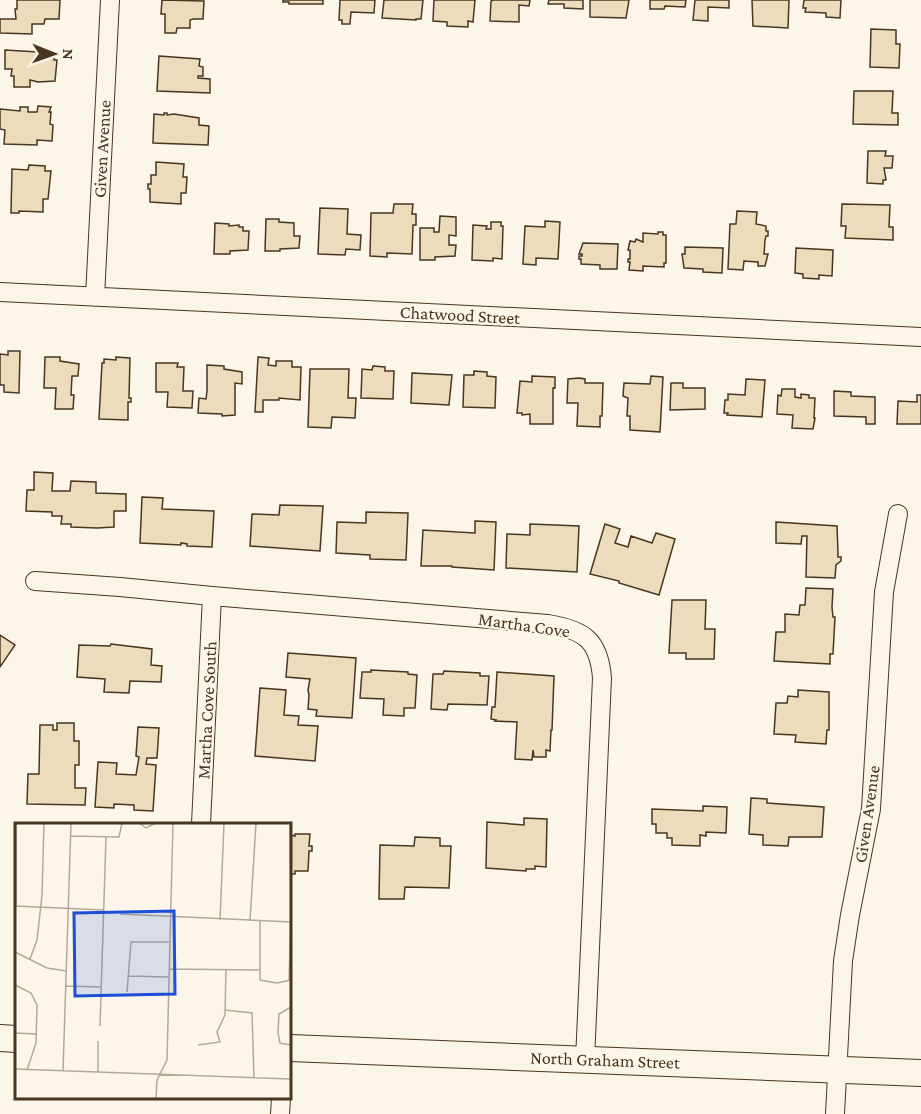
<svg xmlns="http://www.w3.org/2000/svg" width="921" height="1114" viewBox="0 0 921 1114" font-family="'Crimson Pro',serif">
	<style>
		.building { fill: #ecdcbc; stroke: #4a3520; stroke-width: 1.5 }
		.lines { fill: none; stroke-linecap: round; stroke-linejoin: round }
		.street-casing { stroke: #4a3520; stroke-width: 20 }
		.secondary-casing { stroke: #4a3520; stroke-width: 28 }
		.street { stroke: #fbf6e9; stroke-width: 18 }
		.secondary { stroke: #fbf6e9; stroke-width: 26 }
		.labels { text-anchor: middle; stroke-width: 4.5; stroke-linejoin: round; paint-order: stroke }
		.street-label { font-size: 18px; fill: #4a3520; stroke: #fbf6e9 }
		.inset-road { fill: none; stroke: #b4a999; stroke-width: 1.5 }
		.view { fill: #1d4ed8; fill-opacity: 0.15; stroke: #1d4ed8; stroke-width: 3 }
		.inset-edge { fill: none; stroke: #4a3520; stroke-width: 3 }
	</style>
	<rect width="100%" height="100%" fill="#fbf6e9"/>
	<path class="building" d="M 17,0 L 60,0 L 59,19 L 45,19 L 44,24 L 32,24 L 32,34 L 0,33 L 0,19 L 16,19 L 15,9 L 17,9 Z
		M 162,0 L 204,1 L 203,19 L 193,19 L 190,20 L 190,28 L 177,28 L 176,33 L 165,33 L 165,14 L 161,14 Z
		M 283,0 L 323,0 L 323,4 L 289,4 L 289,2 L 283,2 Z
		M 340,0 L 375,0 L 374,13 L 351,12 L 350,24 L 342,24 L 342,20 L 339,20 Z
		M 384,0 L 423,0 L 421,19 L 416,19 L 416,20 L 382,18 Z
		M 434,0 L 475,0 L 473,22 L 468,21 L 468,27 L 447,26 L 447,22 L 433,21 Z
		M 493,0 L 530,0 L 529,6 L 519,5 L 519,22 L 490,21 L 491,1 Z
		M 549,0 L 583,0 L 583,9 L 564,8 L 564,4 L 548,4 Z
		M 590,0 L 629,0 L 626,18 L 590,17 Z
		M 650,0 L 686,0 L 685,7 L 665,6 L 664,9 L 650,9 Z
		M 695,0 L 729,0 L 729,8 L 708,7 L 708,21 L 693,20 Z
		M 752,0 L 789,0 L 788,28 L 753,26 Z
		M 804,0 L 841,0 L 840,18 L 826,17 L 826,13 L 805,12 L 806,8 L 803,8 Z
		M 871,29 L 896,30 L 896,44 L 900,44 L 899,68 L 870,67 Z
		M 5,50 L 54,53 L 54,60 L 57,60 L 55,81 L 38,82 L 30,80 L 30,87 L 14,87 L 14,76 L 11,76 L 12,69 L 5,69 Z
		M 159,56 L 200,59 L 199,66 L 203,67 L 203,76 L 198,76 L 198,78 L 210,79 L 210,93 L 157,91 Z
		M 854,91 L 893,91 L 892,113 L 898,113 L 898,125 L 853,124 Z
		M 38,106 L 51,107 L 49,112 L 51,112 L 50,124 L 53,125 L 52,141 L 37,140 L 37,145 L 4,144 L 5,130 L 0,129 L 0,109 L 20,111 L 20,107 L 28,107 L 28,112 L 37,112 Z
		M 164,113 L 167,113 L 167,115 L 174,114 L 199,118 L 199,125 L 209,126 L 208,145 L 153,143 L 154,114 L 164,115 Z
		M 868,151 L 886,151 L 885,156 L 893,156 L 892,168 L 884,168 L 886,180 L 883,180 L 883,184 L 867,183 Z
		M 156,162 L 184,164 L 183,177 L 187,177 L 186,193 L 181,193 L 181,204 L 150,202 L 150,189 L 148,189 L 148,184 L 151,184 L 151,175 L 156,175 Z
		M 29,165 L 45,166 L 45,171 L 51,171 L 48,199 L 43,199 L 43,212 L 19,211 L 19,213 L 11,213 L 12,169 L 28,170 Z
		M 394,204 L 413,204 L 412,214 L 416,214 L 416,225 L 413,225 L 412,254 L 387,253 L 387,257 L 370,256 L 371,213 L 393,213 Z
		M 842,204 L 890,205 L 889,227 L 893,227 L 893,240 L 845,238 L 846,226 L 841,226 Z
		M 320,208 L 348,209 L 347,234 L 361,235 L 360,250 L 346,249 L 345,255 L 318,254 Z
		M 737,211 L 757,212 L 756,224 L 766,226 L 766,231 L 768,231 L 768,236 L 766,236 L 765,240 L 764,254 L 768,254 L 765,266 L 758,266 L 758,262 L 744,261 L 743,270 L 728,269 L 730,224 L 736,224 Z
		M 440,216 L 456,217 L 456,236 L 449,235 L 449,245 L 456,245 L 455,256 L 435,257 L 435,260 L 420,260 L 420,228 L 434,228 L 434,232 L 439,232 Z
		M 266,219 L 279,219 L 279,222 L 294,223 L 294,236 L 300,236 L 299,248 L 280,249 L 280,251 L 265,251 Z
		M 545,221 L 560,222 L 558,259 L 536,258 L 536,265 L 523,264 L 525,226 L 545,227 Z
		M 491,222 L 501,222 L 501,226 L 503,226 L 502,259 L 493,258 L 493,261 L 472,260 L 473,225 L 487,226 L 486,229 L 491,229 Z
		M 215,223 L 229,224 L 229,226 L 239,225 L 239,227 L 243,227 L 243,231 L 249,231 L 248,250 L 230,251 L 230,254 L 214,254 Z
		M 658,232 L 663,232 L 663,235 L 666,235 L 666,263 L 664,263 L 664,267 L 643,266 L 643,271 L 629,270 L 630,262 L 628,262 L 628,259 L 630,259 L 630,250 L 628,250 L 630,241 L 635,242 L 636,239 L 643,242 L 643,233 L 658,234 Z
		M 583,243 L 618,244 L 617,269 L 600,269 L 600,265 L 581,264 L 581,259 L 579,259 L 579,256 L 582,256 L 582,254 L 579,254 Z
		M 685,247 L 723,248 L 722,273 L 703,272 L 703,269 L 684,268 L 682,254 L 685,254 Z
		M 796,248 L 833,250 L 832,276 L 819,275 L 819,279 L 803,278 L 803,274 L 795,273 Z
		M 8,351 L 20,351 L 19,393 L 4,392 L 4,385 L 0,385 L 0,354 L 8,355 Z
		M 45,357 L 60,357 L 60,361 L 79,364 L 78,376 L 72,376 L 71,395 L 74,395 L 73,409 L 55,409 L 56,388 L 44,388 Z
		M 116,357 L 130,358 L 129,398 L 131,398 L 131,402 L 128,402 L 128,420 L 99,419 L 102,363 L 104,363 L 104,359 L 116,360 Z
		M 258,357 L 269,358 L 268,365 L 276,366 L 276,361 L 292,361 L 292,367 L 301,367 L 300,400 L 279,398 L 279,400 L 263,400 L 263,412 L 255,412 Z
		M 156,363 L 178,363 L 177,367 L 184,367 L 183,391 L 193,391 L 192,408 L 167,407 L 168,392 L 156,392 Z
		M 207,365 L 224,366 L 224,369 L 242,372 L 242,384 L 235,383 L 235,415 L 222,416 L 222,414 L 198,413 L 199,398 L 206,399 L 207,391 Z
		M 373,366 L 385,367 L 385,371 L 394,371 L 393,399 L 361,398 L 362,369 L 372,370 Z
		M 310,369 L 349,369 L 348,398 L 356,398 L 355,418 L 332,417 L 331,428 L 308,427 Z
		M 474,371 L 487,372 L 487,376 L 496,377 L 495,408 L 463,407 L 464,375 L 474,375 Z
		M 412,373 L 452,375 L 449,405 L 411,403 Z
		M 532,376 L 555,377 L 555,388 L 553,388 L 553,424 L 530,424 L 530,414 L 522,415 L 522,413 L 517,413 L 520,381 L 532,382 Z
		M 651,376 L 663,377 L 660,432 L 630,430 L 630,416 L 627,416 L 628,398 L 623,396 L 624,383 L 650,384 Z
		M 579,378 L 585,379 L 585,383 L 603,383 L 602,416 L 600,416 L 600,427 L 577,426 L 578,403 L 567,403 L 568,379 Z
		M 746,379 L 765,380 L 762,417 L 727,415 L 728,413 L 724,413 L 725,400 L 728,400 L 728,394 L 745,395 Z
		M 671,383 L 683,383 L 683,388 L 705,388 L 705,409 L 670,410 Z
		M 782,389 L 795,389 L 795,397 L 801,398 L 801,394 L 809,395 L 809,398 L 815,398 L 814,418 L 815,418 L 813,429 L 792,428 L 793,415 L 777,414 L 778,395 L 781,396 Z
		M 834,391 L 851,392 L 851,396 L 875,397 L 875,424 L 866,424 L 866,417 L 834,416 Z
		M 917,395 L 921,395 L 921,424 L 897,424 L 898,401 L 917,402 Z
		M 34,472 L 53,473 L 52,491 L 70,491 L 71,481 L 96,482 L 96,493 L 126,494 L 126,511 L 114,511 L 114,527 L 97,528 L 71,527 L 71,524 L 61,524 L 62,516 L 52,516 L 52,512 L 26,511 L 27,490 L 34,490 Z
		M 142,497 L 163,498 L 162,509 L 214,511 L 212,547 L 187,546 L 187,544 L 181,543 L 181,545 L 140,543 Z
		M 280,505 L 323,506 L 320,551 L 250,546 L 252,514 L 279,515 Z
		M 366,512 L 408,513 L 406,560 L 370,559 L 370,555 L 336,553 L 337,522 L 366,523 Z
		M 475,521 L 496,522 L 494,570 L 452,567 L 452,566 L 421,566 L 423,530 L 475,533 Z
		M 776,522 L 837,526 L 838,553 L 838,557 L 841,557 L 841,561 L 836,565 L 835,578 L 806,577 L 807,536 L 802,536 L 801,544 L 776,543 Z
		M 530,524 L 579,526 L 577,572 L 506,568 L 507,534 L 530,535 Z
		M 605,524 L 620,529 L 615,543 L 628,547 L 631,536 L 652,543 L 656,533 L 675,539 L 659,595 L 619,583 L 619,581 L 590,574 Z
		M 806,588 L 833,589 L 832,607 L 833,617 L 835,617 L 833,654 L 830,654 L 830,664 L 774,661 L 776,632 L 785,632 L 785,614 L 799,615 L 800,605 L 805,605 Z
		M 672,600 L 706,600 L 705,629 L 715,629 L 714,659 L 686,659 L 686,653 L 669,653 Z
		M 0,635 L 15,645 L 0,667 Z
		M 111,644 L 152,649 L 151,665 L 162,666 L 161,682 L 130,681 L 129,693 L 104,692 L 105,679 L 77,677 L 79,645 L 110,646 Z
		M 288,653 L 356,658 L 352,718 L 316,716 L 317,710 L 308,709 L 309,695 L 308,690 L 310,679 L 286,677 Z
		M 371,670 L 408,672 L 408,674 L 417,675 L 415,708 L 404,708 L 404,716 L 383,715 L 384,699 L 360,698 L 362,672 L 371,672 Z
		M 444,671 L 480,673 L 480,676 L 489,676 L 487,705 L 448,704 L 447,710 L 431,709 L 433,674 L 443,674 Z
		M 497,672 L 554,676 L 552,730 L 551,730 L 550,751 L 546,750 L 546,757 L 534,757 L 533,750 L 532,760 L 515,759 L 517,722 L 495,721 L 496,720 L 491,719 L 492,707 L 495,707 Z
		M 260,688 L 286,690 L 284,715 L 299,716 L 298,725 L 318,726 L 315,761 L 255,756 Z
		M 798,690 L 829,692 L 829,730 L 827,730 L 826,744 L 795,742 L 796,735 L 774,734 L 776,703 L 787,703 L 788,696 L 798,697 Z
		M 57,723 L 74,723 L 74,741 L 79,741 L 79,765 L 75,765 L 75,788 L 86,788 L 85,805 L 27,804 L 28,774 L 39,774 L 40,725 L 53,725 L 53,730 L 57,730 Z
		M 138,727 L 159,728 L 157,758 L 147,758 L 146,764 L 156,765 L 153,811 L 134,810 L 134,805 L 114,804 L 114,808 L 95,807 L 98,762 L 117,763 L 116,774 L 136,775 L 139,757 L 136,756 Z
		M 751,798 L 767,799 L 767,803 L 824,807 L 822,837 L 789,837 L 788,846 L 763,845 L 763,835 L 749,834 Z
		M 703,806 L 727,807 L 726,833 L 706,832 L 706,836 L 700,835 L 700,846 L 672,845 L 672,838 L 667,838 L 667,833 L 656,833 L 656,824 L 652,824 L 652,809 L 703,811 Z
		M 524,818 L 547,819 L 546,867 L 535,866 L 535,869 L 526,869 L 526,871 L 486,868 L 487,822 L 524,825 Z
		M 295,834 L 310,834 L 309,846 L 312,846 L 312,851 L 309,851 L 308,871 L 295,871 L 295,874 L 290,874 L 290,835 L 295,836 Z
		M 415,837 L 440,838 L 440,846 L 451,846 L 449,888 L 405,887 L 404,899 L 379,899 L 380,845 L 414,846 Z"/>
	<g class="lines">
		<g class="street-casing">
			<path id="street" d="M 0,292 L 921,337
				M 95,297 L 110,0
				M 35,581 L 120,587 L 212,596 L 548,624 C 584,630 599,640 602,678 L 585,1060
				M 201,824 L 212,596
				M 280,1114 L 281,1098
				M 835,1114 L 843,961 L 850,915 L 871,809 L 884,592 L 898,514"/>
		</g>
		<g class="secondary-casing">
			<path id="secondary" d="M 0,1038 L 16,1039
				M 290,1048 L 921,1073"/>
		</g>
		<use href="#street" class="street"/>
		<use href="#secondary" class="secondary"/>
	</g>
	<g class="labels">
		<g class="street-label">
			<text transform="translate(102 149) rotate(-87)" y="6">Given Avenue</text>
			<text transform="translate(460 315) rotate(3)" y="6">Chatwood Street</text>
			<text transform="translate(524 625) rotate(8)" y="6">Martha Cove</text>
			<text transform="translate(207 710) rotate(-87)" y="6">Martha Cove South</text>
			<text transform="translate(867 814) rotate(-82)" y="6">Given Avenue</text>
			<text transform="translate(605 1060) rotate(2)" y="6">North Graham Street</text>
		</g>
	</g>
	<g transform="translate(15 823)">
		<rect width="276" height="276" fill="#fbf6e9"/>
		<path class="inset-road" d="M 124,0 L 131,5 L 141,0M 275,0 L 276,82M 55,13 L 104,14 L 107,0M 0,83 L 88,87M 1,83 L 1,0M 105,91 L 276,99M 205,97 L 209,0M 235,98 L 241,0M 245,98 L 245,157 L 262,160 L 276,157M 0,129 L 32,145 L 51,148M 15,136 L 22,117 L 27,72 L 29,0M 154,146 L 244,147M 113,153 L 153,154M 274,158 L 276,88M 0,162 L 16,170 L 22,182 L 21,220 L 12,247M 50,163 L 87,164M 112,169 L 116,119 L 154,119M 276,184 L 264,191 L 263,210 L 265,220 L 276,222M 210,187 L 237,190 L 239,255M 85,203 L 91,14M 0,210 L 21,211M 83,218 L 83,249M 183,222 L 205,219 L 202,209 L 210,192 L 211,146M 0,246 L 276,256M 48,248 L 56,0M 141,276 L 142,257 L 152,237 L 158,0"/>
		<path class="view" d="M 159,88 L 160,171 L 60,173 L 59,90 Z"/>
		<rect width="276" height="276" class="inset-edge"/>
	</g>
	<g transform="translate(54 54) rotate(91)" stroke="#fbf6e9" stroke-width="4.5" paint-order="stroke">
	<path d="M0-4.5L10 22L0 15L-10 22Z" fill="#4a3520"/>
	<text y="-9" font-size="16" font-weight="bold" text-anchor="middle" fill="#4a3520">N</text>
	</g>
</svg>
